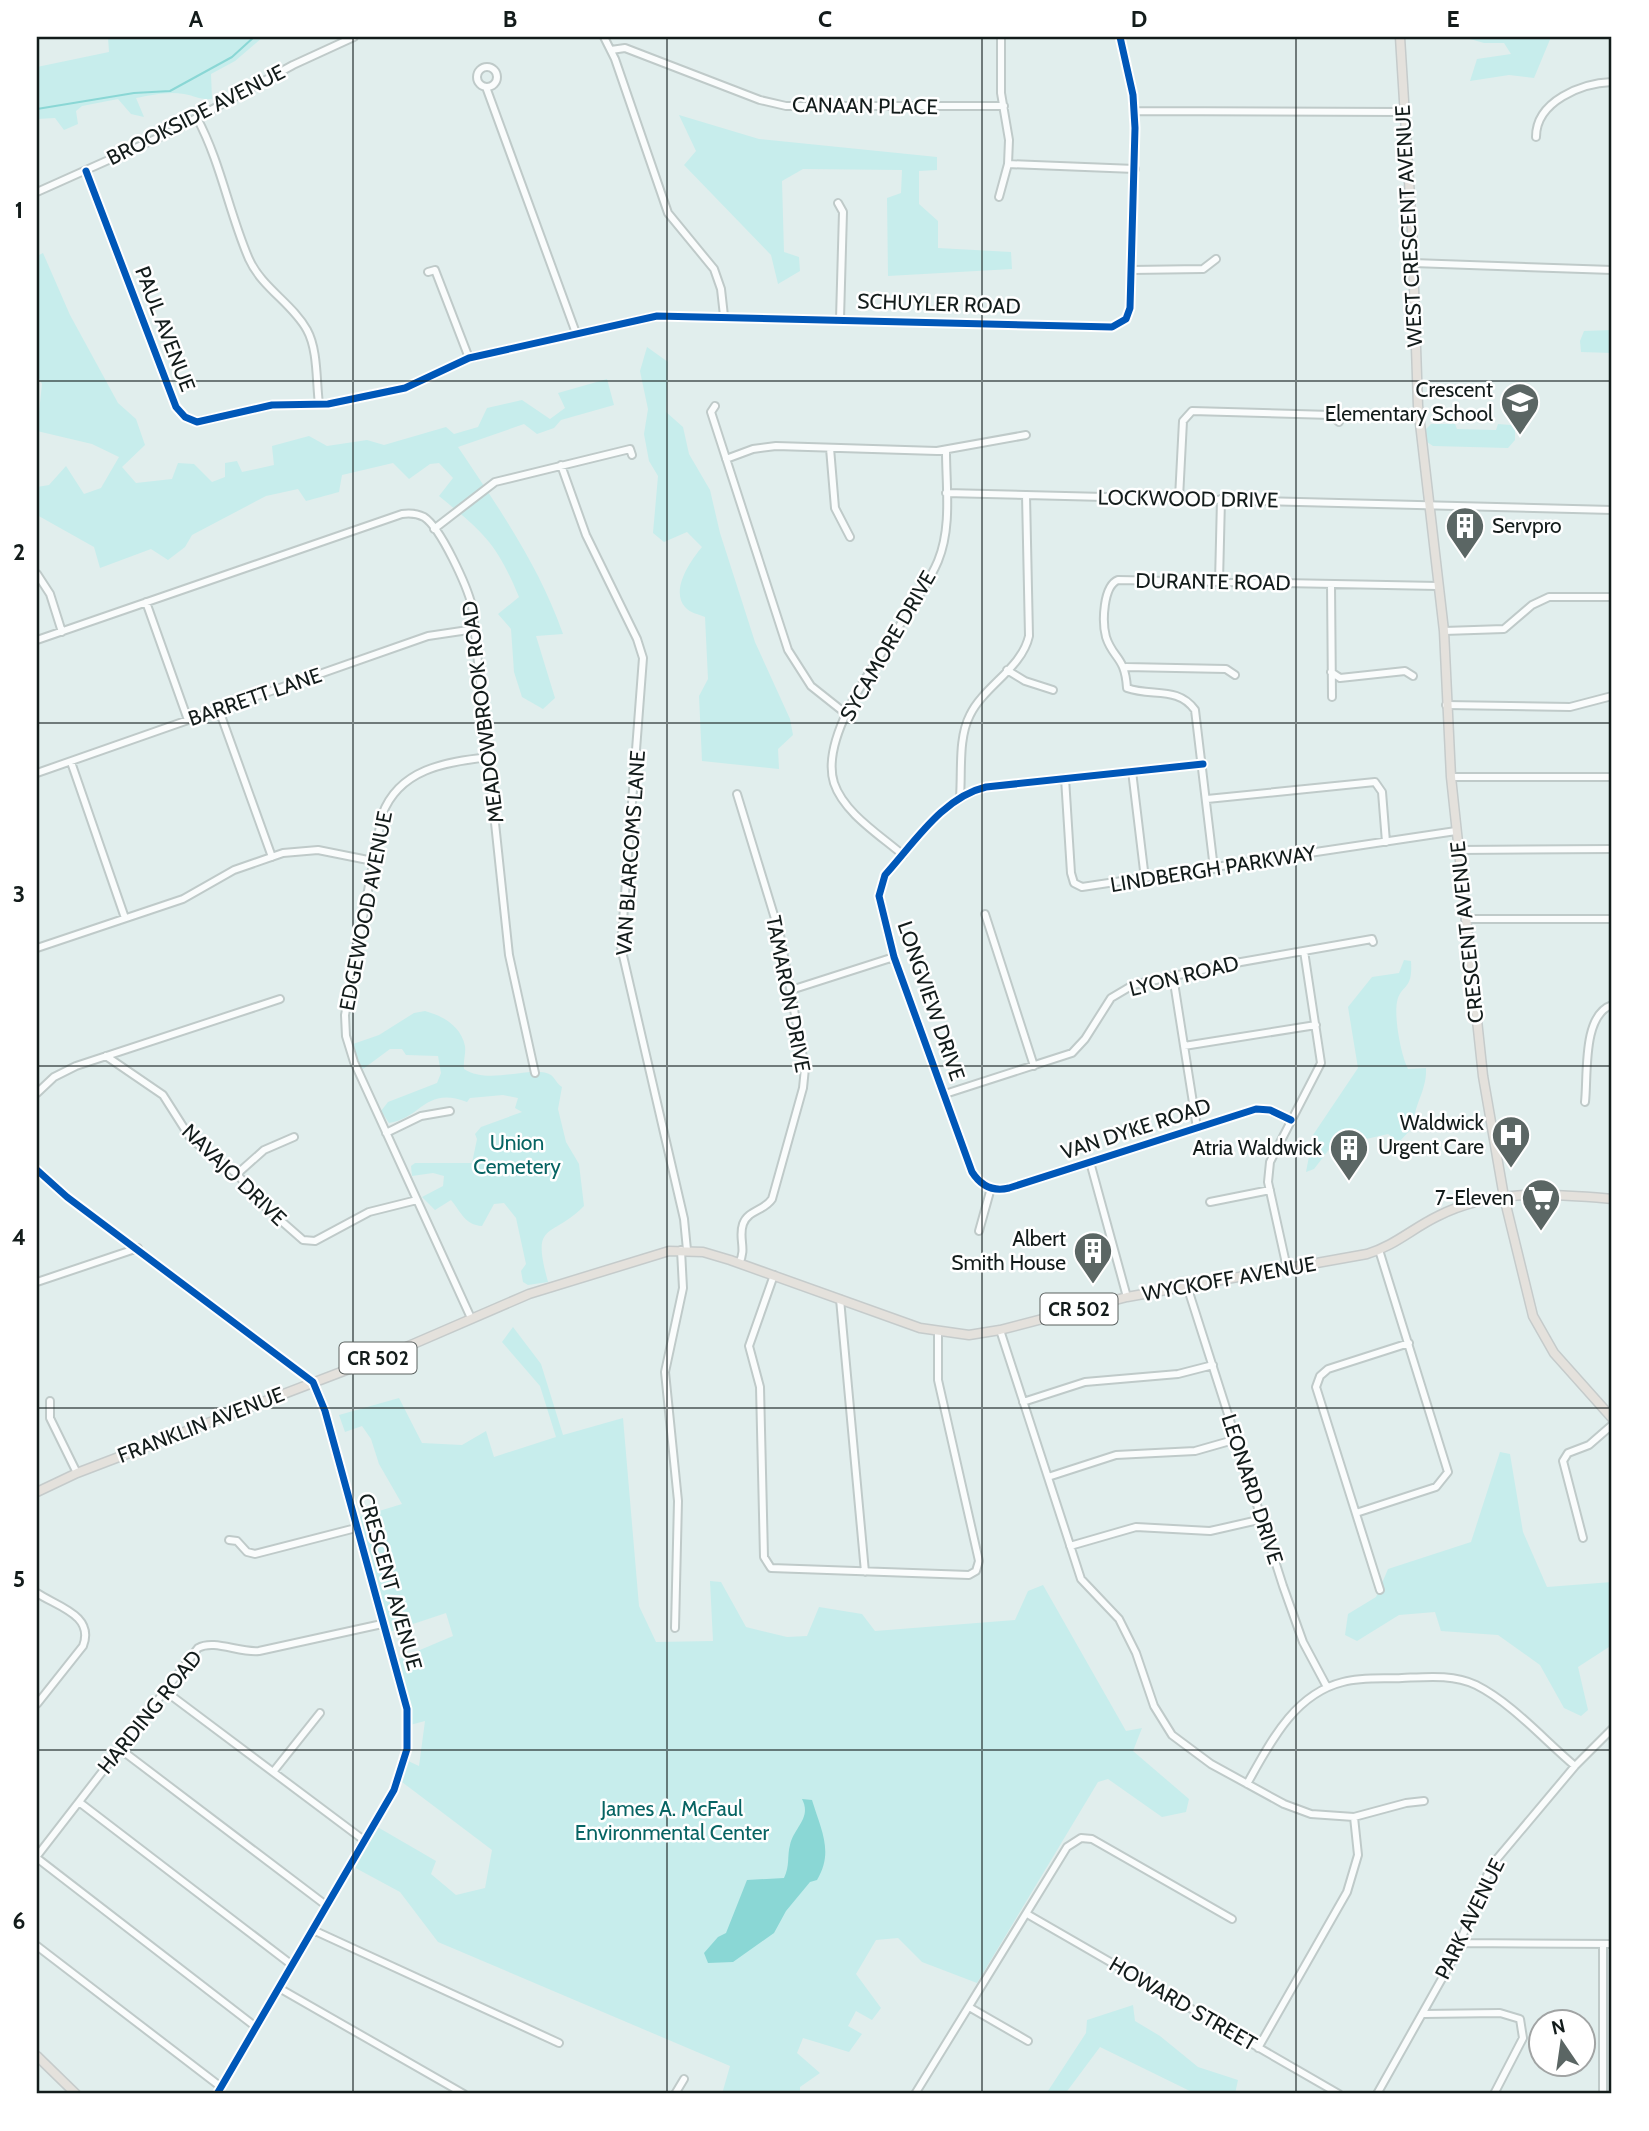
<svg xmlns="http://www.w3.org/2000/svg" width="1649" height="2131" viewBox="0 0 1649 2131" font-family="Cabin,sans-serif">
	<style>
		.green { fill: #c7edec }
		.water { fill: #8ad7d5 }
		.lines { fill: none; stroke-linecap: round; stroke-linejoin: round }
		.stream { stroke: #8ad7d5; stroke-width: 2 }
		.minor-casing { stroke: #bfcac9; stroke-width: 10 }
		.major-casing { stroke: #c5cbcb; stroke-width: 11 }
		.minor { stroke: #fafcfc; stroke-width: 6 }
		.major { stroke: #e4e1dc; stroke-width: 8 }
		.cycleway-casing { stroke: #fff; stroke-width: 11 }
		.cycleway { stroke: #0057b8; stroke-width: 7 }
		.grid { fill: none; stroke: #131c1b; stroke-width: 2; stroke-opacity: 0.55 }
		.labels { text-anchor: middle; stroke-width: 5; stroke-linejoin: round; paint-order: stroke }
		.shield { fill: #fff; stroke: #5a605f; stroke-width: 2 }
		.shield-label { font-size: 19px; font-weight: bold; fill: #131c1b }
		.street-label { font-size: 21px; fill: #131c1b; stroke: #fff }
		.poi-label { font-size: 21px; fill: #131c1b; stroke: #fff; text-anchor: end }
		.park-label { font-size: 21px; fill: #076463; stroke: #fff }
		.neatline { fill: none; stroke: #131c1b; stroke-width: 2.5 }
		.grid-label { font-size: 23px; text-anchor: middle; font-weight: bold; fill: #131c1b }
	</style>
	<rect width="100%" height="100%" fill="#e1eeed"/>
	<path class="green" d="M 108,37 L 263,37 L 235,61 L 211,74 L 212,99 C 199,100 196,96 184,94 C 169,91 151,95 136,98 L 144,117 L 131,114 L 118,99 L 82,106 L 76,111 L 78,124 L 64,130 L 55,118 L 37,119 L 37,67 L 109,52 Z
		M 1463,37 L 1551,37 L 1534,78 L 1509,75 L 1470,81 L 1477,59 L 1511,54 L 1504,43 L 1484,43 Z
		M 679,115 L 759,139 L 937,157 L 937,170 L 919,171 L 919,204 L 938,221 L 938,248 L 1011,252 L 1012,269 L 888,276 L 887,198 L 901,193 L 902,170 L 803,169 L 782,181 L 784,252 L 799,257 L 800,271 L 778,284 L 771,255 L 684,165 L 696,151 Z
		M 43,253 L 70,315 L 118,403 L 136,419 L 145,445 L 122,467 L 136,483 L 172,479 L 178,463 L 194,464 L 212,482 L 225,477 L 225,463 L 237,461 L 242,472 L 274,465 L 272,446 L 309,436 L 327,446 L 367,440 L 384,445 L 446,427 L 454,434 L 478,427 L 487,408 L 522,400 L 550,419 L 565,408 L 558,393 L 607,379 L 614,405 L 561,420 L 554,428 L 537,434 L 524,424 L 458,447 C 498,507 539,565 563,634 L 536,636 L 555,698 L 543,709 L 522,697 L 514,672 L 511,629 L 498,614 L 519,597 C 496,542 484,533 439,496 L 453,478 L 439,463 L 430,464 L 409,479 L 393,463 L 342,475 L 339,492 L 306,501 L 298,489 L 266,496 L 192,535 L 185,547 L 168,560 L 151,549 L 100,568 L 94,547 L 37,515 L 37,487 L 49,485 L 66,466 L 84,494 L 101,488 L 119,457 L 92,444 L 37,431 L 42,384 L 37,374 L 37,256 Z
		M 1612,330 L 1612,353 L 1581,352 L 1580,341 L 1584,331 Z
		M 647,347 L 668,362 L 666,412 L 683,427 L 689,454 L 710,490 L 720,533 L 755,642 L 790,719 L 793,735 L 778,749 L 779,769 L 702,761 L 699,696 L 708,679 L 705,617 C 698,614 690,613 685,607 C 670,590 691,560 702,547 L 687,532 L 664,542 L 653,533 L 658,476 L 649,461 L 644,434 L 648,409 L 640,371 Z
		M 1431,424 L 1455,424 L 1457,429 L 1496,430 L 1498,424 L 1511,425 L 1515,429 L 1515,440 L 1508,448 L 1433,446 L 1427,442 L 1425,430 Z
		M 1404,960 L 1411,961 C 1413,992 1401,983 1397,1002 C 1394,1018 1401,1055 1408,1069 L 1426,1068 C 1427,1091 1414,1103 1413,1127 L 1399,1142 L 1388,1134 L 1331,1147 L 1314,1169 L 1306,1172 L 1313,1135 L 1358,1068 L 1348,1007 L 1372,977 L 1399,973 Z
		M 425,1011 C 443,1016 461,1026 465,1046 C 466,1054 463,1061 464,1069 C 490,1086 534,1064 551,1075 C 555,1078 557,1084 562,1087 L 558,1109 L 566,1142 L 579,1164 L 584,1206 C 550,1240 531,1220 548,1282 L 528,1285 L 523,1282 L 521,1271 L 526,1264 L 516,1218 L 504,1203 L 494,1204 L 482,1226 C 465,1225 461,1212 451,1200 L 435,1210 L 422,1197 L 443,1186 L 444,1176 L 433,1173 L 412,1176 L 411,1166 L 415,1163 L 472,1163 L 477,1139 L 475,1134 L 481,1127 L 522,1112 L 515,1108 L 518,1098 L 503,1095 L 470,1098 L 467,1102 C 425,1086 422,1118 389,1123 L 381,1111 L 388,1102 L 437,1083 L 441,1073 L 438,1056 L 406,1055 L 402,1049 L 390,1049 L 363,1069 L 354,1053 L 353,1044 L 379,1035 L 414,1013 Z
		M 513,1327 L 541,1364 L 563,1435 L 623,1418 L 639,1606 L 656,1642 L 713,1641 L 710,1581 L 721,1582 L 746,1627 L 787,1637 L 807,1636 L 819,1607 L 862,1614 L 875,1631 L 1015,1620 L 1028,1591 L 1043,1585 L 1126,1731 L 1142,1728 L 1133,1751 L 1189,1799 L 1186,1812 L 1162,1817 L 1108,1779 L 1098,1782 L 977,1983 L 922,1962 L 898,1938 L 876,1940 L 856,1974 L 881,2008 L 872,2020 L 856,2011 L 848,2026 L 862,2034 L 849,2052 L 803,2038 L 797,2053 L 820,2073 L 800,2087 L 800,2094 L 722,2094 L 730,2066 L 438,1942 L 400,1892 L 350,1865 L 374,1825 L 436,1861 L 431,1874 L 456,1895 L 485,1888 L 492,1850 L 398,1779 L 406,1760 L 419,1766 L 425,1721 L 410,1725 L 394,1661 L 453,1636 L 446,1613 L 383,1634 L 353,1519 L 402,1504 L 379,1464 L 371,1439 L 362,1426 L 345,1432 L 339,1415 L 399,1398 L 422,1443 L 462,1445 L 486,1431 L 494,1457 L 556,1437 L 540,1386 L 502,1342 Z
		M 1500,1452 L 1510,1454 L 1523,1532 L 1547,1587 L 1612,1582 L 1612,1645 L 1578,1667 L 1588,1710 L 1581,1716 L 1564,1708 L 1540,1665 L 1498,1635 L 1441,1631 L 1435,1612 L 1399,1615 L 1357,1641 L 1345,1635 L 1348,1614 L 1376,1597 L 1388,1569 L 1471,1542 Z
		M 1133,2005 L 1135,2021 L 1160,2036 L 1198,2067 L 1238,2080 L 1235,2094 L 1196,2094 L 1100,2047 L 1065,2094 L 1046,2094 L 1086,2033 L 1087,2020 Z"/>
	<path class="water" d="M 802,1799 L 812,1800 C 821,1830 834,1852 817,1880 L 810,1882 L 786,1911 L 774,1933 L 733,1962 L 708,1963 L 704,1953 L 718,1937 L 726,1933 L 747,1880 L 784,1878 C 790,1866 787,1856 790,1845 C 794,1827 812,1818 802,1799 Z"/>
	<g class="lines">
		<path class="stream" d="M 37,109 L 134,93 L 170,91 L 232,57 L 254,37"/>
		<g class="minor-casing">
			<path id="minor" d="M 604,37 L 615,59 L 668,213 L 714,269 L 721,289 L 724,316
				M 611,50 L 625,48 L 760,100 L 786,106 L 1004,106
				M477 77a10 10 0 1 1 20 0a10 10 0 1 1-20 0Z
				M 486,87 L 576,333
				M 1134,111 L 1403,112
				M 197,118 C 221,163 229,213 249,259 C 262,288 292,303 307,330 C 318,350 316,381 319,404
				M 1536,137 C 1536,101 1582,83 1612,82
				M 1008,164 L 1135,169
				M 86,171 L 176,407 L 185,417 L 197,422 L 272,405 L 328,404 L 405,388 L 469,358 L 657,316 L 1112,327 L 1126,319 L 1130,308 L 1135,128 L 1133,95 L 1120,37
				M 37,192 L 171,132 L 293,65 L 354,37
				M 999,197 L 1008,164 L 1009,140 L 1001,93 L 1001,37
				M 838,203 L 843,212 L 840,319
				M 1413,263 L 1612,270
				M 1131,270 L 1203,269 L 1216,259
				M 428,272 L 435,270 L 469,358
				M 715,406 L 711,412 L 788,650 L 811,686 L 845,713
				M 830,448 L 835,508 L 850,537
				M 726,459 L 753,449 L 776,446 L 937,451 L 1026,435
				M 561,465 L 586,535 L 637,639 L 643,658 L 621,947 L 684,1219 L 687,1250
				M 946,493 L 1612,510
				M 1179,498 L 1183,421 L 1192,411 L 1331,415 L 1339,422
				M 434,529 L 495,482 L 630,449 L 632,455
				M 37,574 L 50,594 L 62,632
				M 1219,582 L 1221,499
				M 1331,584 L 1332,697
				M 146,602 L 188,720
				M 1444,631 L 1504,629 L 1532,605 L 1549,597 L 1612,597
				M 37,640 L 402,514 C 409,513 416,513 424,517 C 441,528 467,586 472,606 L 509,955 L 535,1073
				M 1126,667 L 1226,669 L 1235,675
				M 1007,670 L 1025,681 L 1053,690
				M 1331,672 L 1340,678 L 1405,671 L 1413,676
				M 1446,705 L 1570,707 L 1612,696
				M 219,710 L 272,857
				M 71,762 L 125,918
				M 1203,764 L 986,787 C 943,797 914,843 885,875 L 879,896 L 894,957 L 972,1172 C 981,1186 993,1192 1009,1188 L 1256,1109 L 1270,1110 L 1291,1120
				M 1132,771 L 1145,879
				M 37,773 L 428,636 L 475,629
				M 1451,777 L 1612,777
				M 1065,778 L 1071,873 L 1074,883 L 1082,887 L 1456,831
				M 737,794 L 780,935 L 805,1068 L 803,1088 L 772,1199 C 764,1211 748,1210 743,1224 C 738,1238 747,1249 739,1263
				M 960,797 C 962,771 958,738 970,715 C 984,686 1022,668 1029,636 L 1026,495
				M 1207,799 L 1375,782 L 1382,792 L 1386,842
				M 1458,850 L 1612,849
				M 903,855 C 880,835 844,813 834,783 C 815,723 914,618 938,561 C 952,527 946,487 946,451
				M 1214,869 L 1195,710 C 1178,686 1152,697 1127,688 C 1125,656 1113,659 1106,637 C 1102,622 1103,586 1118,580 L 1438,586
				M 985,914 L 1034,1066
				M 1465,919 L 1612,919
				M 37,948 L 183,899 L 234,870 L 283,853 L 318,850 L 373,861
				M 1173,976 L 1197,1128
				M 791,990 L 894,957
				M 1184,1046 L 1316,1025
				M 106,1056 L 163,1095 L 191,1139 L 237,1174 L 263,1205 L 303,1240 L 315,1241 L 369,1212 L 417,1200
				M 37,1093 L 54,1077 L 76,1066 L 280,999
				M 945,1094 L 1072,1053 L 1085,1039 L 1111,998 L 1133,985 L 1224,965 L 1372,939 L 1373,942
				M 1585,1102 C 1588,1075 1582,1015 1612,1005
				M 386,1133 L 421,1116 L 450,1111
				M 1090,1162 L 1127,1297
				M 37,1170 L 67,1197 L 313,1382 L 325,1411 L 407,1709 L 407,1749 L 394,1790 L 217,2094
				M 237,1174 L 264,1150 L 294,1137
				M 1210,1202 L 1270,1190
				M 979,1231 L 991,1188
				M 1287,1268 L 1268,1182 L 1270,1162 L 1321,1063 L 1304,951
				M 774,1275 L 749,1346 L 760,1387 L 764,1557 L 771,1568 L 969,1575 L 976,1571 L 979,1561 L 938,1380 L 938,1332
				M 37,1282 L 138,1248
				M 1187,1286 L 1283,1586 L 1303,1642 L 1327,1687
				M 840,1299 L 865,1572
				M 471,1318 L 354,1062 L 346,1036 L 345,1015 L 382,815 C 399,769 445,762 489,757
				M 1000,1330 L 1081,1579 L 1119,1619 L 1136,1653 L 1154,1706 L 1172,1735 L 1211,1764 L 1284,1804 L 1311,1814 L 1354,1817 L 1406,1803 L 1424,1801
				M 50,1401 L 50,1418 L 77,1473
				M 1023,1402 L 1085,1382 L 1178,1374 L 1213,1365
				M 1048,1477 L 1116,1455 L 1195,1451 L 1237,1439
				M 1356,1513 L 1436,1487 L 1448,1472 L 1379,1250
				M 1583,1538 L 1563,1461 L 1568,1453 L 1589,1445 L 1612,1425
				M 229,1540 L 237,1541 L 247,1552 L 255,1554 L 356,1528
				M 1070,1546 L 1136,1527 L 1210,1531 L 1263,1519
				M 1380,1590 L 1316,1387 L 1320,1376 L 1328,1369 L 1409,1343
				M 37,1593 C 56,1606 95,1615 83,1646 L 37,1704
				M 675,1628 L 678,1501 L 665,1372 L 683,1288 L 681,1250
				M 165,1691 L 365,1841
				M 120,1749 L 327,1906
				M 273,1772 L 320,1713
				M 1247,1784 C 1270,1743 1294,1694 1343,1682 C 1362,1677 1383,1679 1402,1678 C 1426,1677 1453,1674 1476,1685 C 1512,1703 1544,1740 1575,1766
				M 79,1802 L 292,1965
				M 37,1856 L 198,1648 C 214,1639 239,1653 259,1651 L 382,1624
				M 37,1858 L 256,2027
				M 1027,1914 L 1339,2094
				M 313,1930 L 559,2043
				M 1460,1943 L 1612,1944
				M 1603,1944 L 1603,2094
				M 37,1946 L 221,2087
				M 279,1988 L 464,2094
				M 969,2007 L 1028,2041
				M 1423,2014 L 1500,2013 L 1520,2019 L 1523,2038 L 1494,2094
				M 1258,2048 L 1347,1892 L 1358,1855 L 1354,1817
				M 675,2094 L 684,2079
				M 915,2094 L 1067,1847 L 1081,1838 L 1092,1839 L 1232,1919
				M 1377,2094 L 1453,1959 L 1491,1866 L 1575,1766 L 1612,1729"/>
		</g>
		<g class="major-casing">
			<path id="major" d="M 1400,37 L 1412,229 L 1418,406 L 1444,631 L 1451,777 L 1483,1076 L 1504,1197 L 1533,1316 L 1554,1353 L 1612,1418
				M 37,1492 L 77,1473 L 404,1348 L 529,1294 L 669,1251 L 703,1252 L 730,1260 L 920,1328 L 969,1335 L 1000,1330 L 1127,1297 L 1367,1254 C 1394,1246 1413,1228 1438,1216 C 1493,1188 1553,1194 1612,1199
				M 37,2056 L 76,2094"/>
		</g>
		<use href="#minor" class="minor"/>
		<use href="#major" class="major"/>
		<g class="cycleway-casing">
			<path id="cycleway" d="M 86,171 L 176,407 L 185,417 L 197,422 L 272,405 L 328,404 L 405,388 L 469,358 L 657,316 L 1112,327 L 1126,319 L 1130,308 L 1135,128 L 1133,95 L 1120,37
				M 1203,764 L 986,787 C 943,797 914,843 885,875 L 879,896 L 894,957 L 972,1172 C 981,1186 993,1192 1009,1188 L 1256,1109 L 1270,1110 L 1291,1120
				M 37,1170 L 67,1197 L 313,1382 L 325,1411 L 407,1709 L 407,1749 L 394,1790 L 217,2094"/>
		</g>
		<use href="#cycleway" class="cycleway"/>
	</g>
	<path class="grid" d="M 353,37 L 353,2094M 667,37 L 667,2094M 982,37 L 982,2094M 1296,37 L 1296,2094M 37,381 L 1612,381M 37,723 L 1612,723M 37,1066 L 1612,1066M 37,1408 L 1612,1408M 37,1750 L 1612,1750"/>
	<defs>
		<g id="school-pin" transform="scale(2.0125)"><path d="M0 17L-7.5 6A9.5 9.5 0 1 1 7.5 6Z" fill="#5b6664" stroke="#fff"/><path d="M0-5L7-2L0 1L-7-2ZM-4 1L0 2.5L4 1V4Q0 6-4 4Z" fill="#fff"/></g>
		<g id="building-pin" transform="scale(2.0125)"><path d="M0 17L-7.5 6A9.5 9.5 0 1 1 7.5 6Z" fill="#5b6664" stroke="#fff"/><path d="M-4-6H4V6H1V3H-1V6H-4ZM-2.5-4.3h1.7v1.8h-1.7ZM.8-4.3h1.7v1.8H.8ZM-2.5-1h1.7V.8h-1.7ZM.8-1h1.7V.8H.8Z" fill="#fff"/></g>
		<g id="hospital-pin" transform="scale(2.0125)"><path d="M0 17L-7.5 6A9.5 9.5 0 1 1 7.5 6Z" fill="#5b6664" stroke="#fff"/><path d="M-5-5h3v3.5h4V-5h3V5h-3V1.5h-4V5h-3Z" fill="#fff"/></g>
		<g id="supermarket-pin" transform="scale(2.0125)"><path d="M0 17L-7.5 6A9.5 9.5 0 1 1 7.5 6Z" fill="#5b6664" stroke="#fff"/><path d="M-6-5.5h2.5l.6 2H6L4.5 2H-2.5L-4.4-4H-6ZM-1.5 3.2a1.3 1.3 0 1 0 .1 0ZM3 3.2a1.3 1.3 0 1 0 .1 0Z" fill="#fff"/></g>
	</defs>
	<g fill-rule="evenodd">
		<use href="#school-pin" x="1520" y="402"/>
		<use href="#building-pin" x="1465" y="526"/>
		<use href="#hospital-pin" x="1511" y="1135"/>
		<use href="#building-pin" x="1349" y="1148"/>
		<use href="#supermarket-pin" x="1541" y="1198"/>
		<use href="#building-pin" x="1093" y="1251"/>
	</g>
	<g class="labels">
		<g class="shield">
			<rect x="1040.5" y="1293.5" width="77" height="31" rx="5"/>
			<rect x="339.5" y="1342.5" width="77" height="31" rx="5"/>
		</g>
		<g class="shield-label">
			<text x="1079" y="1316">CR 502</text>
			<text x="378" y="1365">CR 502</text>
		</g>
		<g class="street-label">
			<text transform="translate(865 106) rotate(1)" y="7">CANAAN PLACE</text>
			<text transform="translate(196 115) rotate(-27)" y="7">BROOKSIDE AVENUE</text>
			<text transform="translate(1409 226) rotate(-93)" y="7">WEST CRESCENT AVENUE</text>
			<text transform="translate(939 304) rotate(2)" y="7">SCHUYLER ROAD</text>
			<text transform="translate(165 329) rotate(69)" y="7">PAUL AVENUE</text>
			<text transform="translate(1188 499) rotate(1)" y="7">LOCKWOOD DRIVE</text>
			<text transform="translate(1213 582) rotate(1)" y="7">DURANTE ROAD</text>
			<text transform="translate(888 646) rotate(-60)" y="7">SYCAMORE DRIVE</text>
			<text transform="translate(255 697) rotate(-19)" y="7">BARRETT LANE</text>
			<text transform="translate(483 712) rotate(-97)" y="7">MEADOWBROOK ROAD</text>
			<text transform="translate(631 853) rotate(-86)" y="7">VAN BLARCOMS LANE</text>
			<text transform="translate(1213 869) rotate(-9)" y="7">LINDBERGH PARKWAY</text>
			<text transform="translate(366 911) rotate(-79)" y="7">EDGEWOOD AVENUE</text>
			<text transform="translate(1467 932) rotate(-96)" y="7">CRESCENT AVENUE</text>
			<text transform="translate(1184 976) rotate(-14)" y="7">LYON ROAD</text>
			<text transform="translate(788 994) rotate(79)" y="7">TAMARON DRIVE</text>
			<text transform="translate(931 1001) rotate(71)" y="7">LONGVIEW DRIVE</text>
			<text transform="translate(1136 1129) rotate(-18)" y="7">VAN DYKE ROAD</text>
			<text transform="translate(234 1175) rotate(44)" y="7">NAVAJO DRIVE</text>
			<text transform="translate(1229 1279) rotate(-10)" y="7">WYCKOFF AVENUE</text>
			<text transform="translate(201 1425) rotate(-21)" y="7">FRANKLIN AVENUE</text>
			<text transform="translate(1252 1489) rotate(72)" y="7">LEONARD DRIVE</text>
			<text transform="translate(390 1582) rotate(74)" y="7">CRESCENT AVENUE</text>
			<text transform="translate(150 1712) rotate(-51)" y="7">HARDING ROAD</text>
			<text transform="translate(1470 1919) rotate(-64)" y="7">PARK AVENUE</text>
			<text transform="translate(1183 2004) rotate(30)" y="7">HOWARD STREET</text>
		</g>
		<g class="poi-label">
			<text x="1493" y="397">Crescent<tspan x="1493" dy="24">Elementary School</tspan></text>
			<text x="1492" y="533" text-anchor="start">Servpro</text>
			<text x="1484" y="1130">Waldwick<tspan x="1484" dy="24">Urgent Care</tspan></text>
			<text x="1322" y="1155">Atria Waldwick</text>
			<text x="1514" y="1205">7-Eleven</text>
			<text x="1066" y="1246">Albert<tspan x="1066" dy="24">Smith House</tspan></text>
		</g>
		<g class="park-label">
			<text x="517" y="1150">Union<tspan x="517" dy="24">Cemetery</tspan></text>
			<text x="672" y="1816">James A. McFaul<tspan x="672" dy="24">Environmental Center</tspan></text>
		</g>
	</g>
	<rect width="1649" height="2131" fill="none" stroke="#ffffff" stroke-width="77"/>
	<g transform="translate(1562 2043) rotate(347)"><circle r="33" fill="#ffffff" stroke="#a1a4a4" stroke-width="2"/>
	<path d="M0-5L12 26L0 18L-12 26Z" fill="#5b6664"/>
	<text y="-10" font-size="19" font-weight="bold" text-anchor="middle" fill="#131c1b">N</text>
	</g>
	<rect x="38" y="38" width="1572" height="2054" class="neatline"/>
	<g class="grid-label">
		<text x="196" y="27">A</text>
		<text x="510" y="27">B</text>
		<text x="825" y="27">C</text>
		<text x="1139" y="27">D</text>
		<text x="1453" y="27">E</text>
		<text x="19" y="218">1</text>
		<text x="19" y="560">2</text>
		<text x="19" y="902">3</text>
		<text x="19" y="1245">4</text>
		<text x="19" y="1587">5</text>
		<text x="19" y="1929">6</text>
	</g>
</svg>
